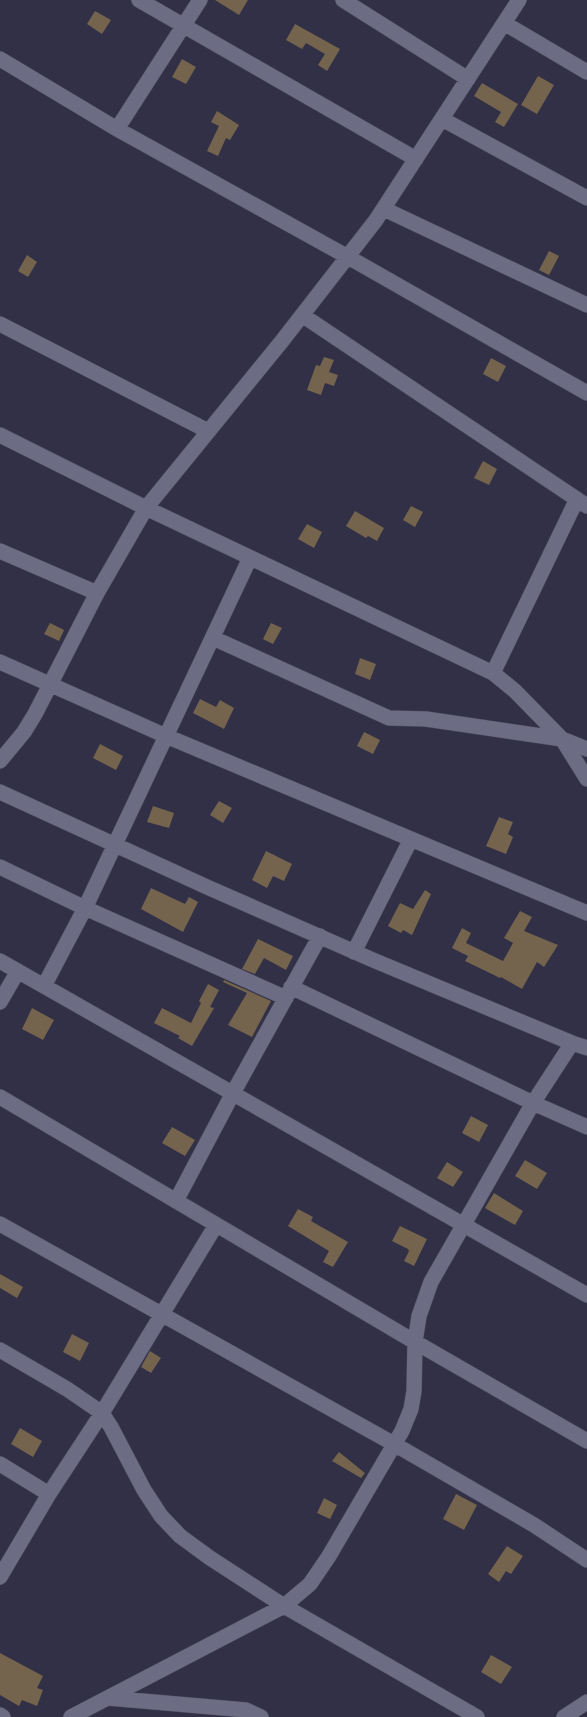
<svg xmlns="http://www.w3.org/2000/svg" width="587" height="1717" viewBox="0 0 587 1717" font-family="'Varela Round',sans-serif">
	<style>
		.building { fill: #74634d }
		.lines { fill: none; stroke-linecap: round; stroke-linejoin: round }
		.minor-casing { stroke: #4d4c5f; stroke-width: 16 }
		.minor { stroke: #6d6c85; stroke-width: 15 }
	</style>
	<rect width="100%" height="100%" fill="#313046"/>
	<path class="building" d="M 215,0 L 248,0 L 239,15 Z
		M 95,11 L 111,20 L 102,34 L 87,24 Z
		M 295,24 L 340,49 L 327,71 L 318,65 L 325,54 L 306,43 L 302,49 L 286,40 Z
		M 182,59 L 196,67 L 186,84 L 172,77 Z
		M 538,76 L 554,85 L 537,114 L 521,105 Z
		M 482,83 L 518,104 L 504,127 L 495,122 L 501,112 L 474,96 Z
		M 217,111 L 239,125 L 230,140 L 226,138 L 218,156 L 207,151 L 219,126 L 211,122 Z
		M 549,251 L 559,256 L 549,275 L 539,270 Z
		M 27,255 L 37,262 L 28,277 L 18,271 Z
		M 324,357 L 334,360 L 329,372 L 338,375 L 334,386 L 325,383 L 321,395 L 307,390 L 316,365 L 320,366 Z
		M 491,358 L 506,366 L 498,382 L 483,374 Z
		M 483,461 L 497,469 L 489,485 L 474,478 Z
		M 411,506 L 423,512 L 415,527 L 403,520 Z
		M 355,511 L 384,528 L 377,541 L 368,536 L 366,538 L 346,526 Z
		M 307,524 L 322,532 L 314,548 L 298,539 Z
		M 50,623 L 64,630 L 59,641 L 44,634 Z
		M 271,623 L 282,628 L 273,644 L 263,639 Z
		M 360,658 L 376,664 L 370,680 L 355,674 Z
		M 200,699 L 216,707 L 220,700 L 234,708 L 224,729 L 193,713 Z
		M 364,732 L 380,740 L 373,754 L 357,746 Z
		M 100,744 L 123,756 L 116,770 L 93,758 Z
		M 219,801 L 232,808 L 223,823 L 210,815 Z
		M 153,806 L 174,813 L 169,828 L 147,822 Z
		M 499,817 L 513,822 L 508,834 L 513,837 L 506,854 L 486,846 Z
		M 266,851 L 292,864 L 284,881 L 273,876 L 267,888 L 252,880 Z
		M 151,888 L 185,904 L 189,897 L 198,902 L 183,932 L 141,909 Z
		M 425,890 L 431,894 L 412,935 L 403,930 L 401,933 L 388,926 L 400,903 L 413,909 Z
		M 520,911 L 532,917 L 524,931 L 558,945 L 544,967 L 537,962 L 522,989 L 501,977 L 500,978 L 465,961 L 468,956 L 452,948 L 462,928 L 471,933 L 466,943 L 503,961 L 513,943 L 504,938 Z
		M 258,939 L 293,956 L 286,970 L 264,958 L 255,974 L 242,969 Z
		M 224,980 L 271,1001 L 252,1037 L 228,1025 L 247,993 L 223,982 Z
		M 208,984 L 219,990 L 210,1007 L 214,1008 L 192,1046 L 178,1038 L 180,1036 L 154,1023 L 162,1008 L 191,1023 L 201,1003 L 199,1001 Z
		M 32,1008 L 54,1020 L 43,1040 L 22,1029 Z
		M 471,1116 L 488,1125 L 479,1142 L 462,1133 Z
		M 172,1127 L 195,1140 L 185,1156 L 162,1143 Z
		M 525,1160 L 547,1173 L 537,1189 L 515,1176 Z
		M 447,1162 L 463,1172 L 453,1187 L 437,1178 Z
		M 494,1193 L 523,1211 L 515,1225 L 485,1208 Z
		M 298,1209 L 313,1217 L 311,1221 L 348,1242 L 333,1267 L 323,1262 L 329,1251 L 288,1226 Z
		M 400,1226 L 427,1239 L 414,1266 L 404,1261 L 409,1251 L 408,1249 L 392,1241 Z
		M 0,1274 L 23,1287 L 17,1298 L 0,1288 Z
		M 72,1334 L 89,1343 L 80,1361 L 63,1352 Z
		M 150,1351 L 161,1358 L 151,1373 L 141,1367 Z
		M 20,1428 L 42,1441 L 33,1457 L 11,1444 Z
		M 339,1452 L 365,1473 L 361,1478 L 332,1461 Z
		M 456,1494 L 477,1505 L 464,1530 L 443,1519 Z
		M 324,1498 L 337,1505 L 330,1519 L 317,1513 Z
		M 507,1546 L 523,1556 L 511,1574 L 506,1571 L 499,1582 L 488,1574 Z
		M 0,1653 L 43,1676 L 37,1688 L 43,1690 L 37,1706 L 22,1700 L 19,1706 L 0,1695 Z
		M 491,1655 L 512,1667 L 501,1684 L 481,1672 Z"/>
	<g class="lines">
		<g class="minor-casing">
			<path id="minor" d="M 139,0 L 416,159
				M 343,0 L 468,79
				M 504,23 L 587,72
				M 0,59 L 117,129 L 348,257 L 587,393
				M 442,119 L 587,198
				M 117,129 L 200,0
				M 384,209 L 587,305
				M 302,315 L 587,506
				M 0,324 L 208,431
				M 0,435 L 146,508 L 493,673 L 515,691 L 562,739 L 587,779
				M 0,551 L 97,593
				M 213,638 L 389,718 L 426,719 L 562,739 L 587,749
				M 0,662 L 166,736 L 587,913
				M 493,673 L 577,499
				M 0,761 L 24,732 L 35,714 L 97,593 L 146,508 L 282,341 L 376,220 L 519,0
				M 0,792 L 207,887 L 373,960 L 572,1043
				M 0,867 L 85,908 L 286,998
				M 354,952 L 411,839
				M 0,961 L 587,1295
				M 44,986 L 85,908 L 250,558
				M 291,987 L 533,1103 L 587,1127
				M 0,1002 L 18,971
				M 0,1097 L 415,1342 L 587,1441
				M 176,1201 L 233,1093 L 320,936
				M 0,1224 L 394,1444 L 534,1525 L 587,1560
				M 0,1350 L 67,1389 L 102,1413 L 111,1427 L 144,1490 L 161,1516 L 180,1536 L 210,1558 L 284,1606 L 477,1717
				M 0,1464 L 49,1494
				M 0,1577 L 49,1494 L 102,1413 L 216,1225
				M 108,1698 L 246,1710 L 261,1717
				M 0,1715 L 3,1717
				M 71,1717 L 284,1606 L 310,1584 L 329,1556 L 402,1431 L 411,1409 L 414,1391 L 415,1342 L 419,1316 L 431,1282 L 533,1103 L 572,1043 L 587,1048
				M 564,1717 L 587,1702"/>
		</g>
		<use href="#minor" class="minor"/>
	</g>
</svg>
